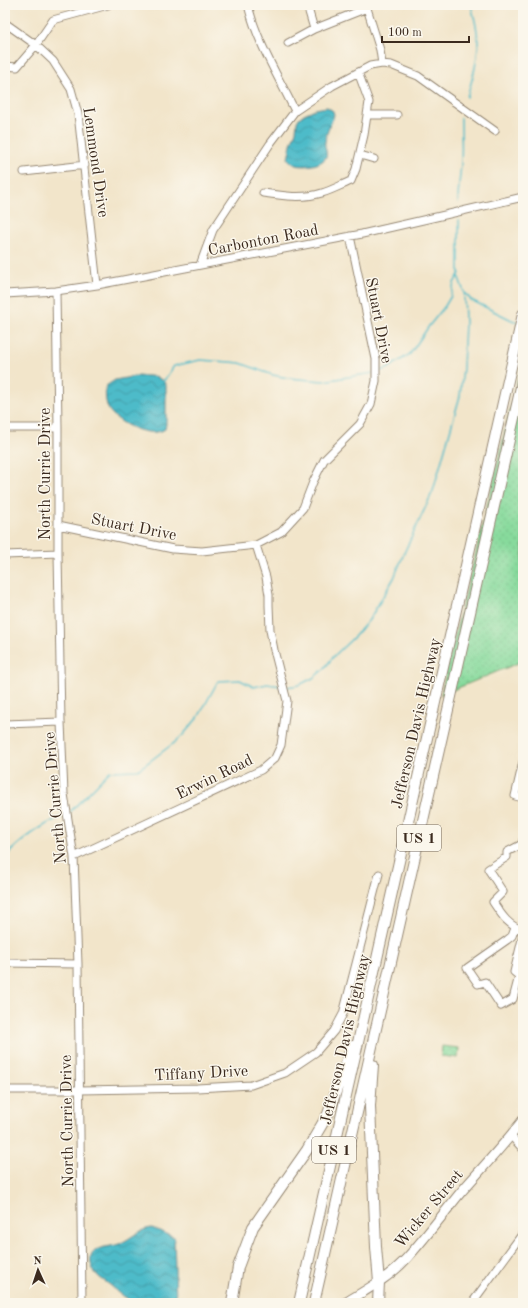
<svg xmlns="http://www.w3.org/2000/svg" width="528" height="1308" viewBox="0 0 528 1308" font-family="'Old Standard TT',serif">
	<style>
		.park { fill: url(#park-dots); stroke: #61825d }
		.water { fill: url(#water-waves); stroke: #447274 }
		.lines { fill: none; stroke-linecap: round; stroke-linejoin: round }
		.stream { stroke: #4ebbc9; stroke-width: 1.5 }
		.minor-casing { stroke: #968874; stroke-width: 9 }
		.major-casing { stroke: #968874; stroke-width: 11 }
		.highway-casing { stroke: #968874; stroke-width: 12 }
		.minor { stroke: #fff; stroke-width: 7 }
		.major { stroke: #fff; stroke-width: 9 }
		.highway { stroke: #fff; stroke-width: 10 }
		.labels { text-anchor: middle; stroke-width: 3; stroke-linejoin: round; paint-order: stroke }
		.shield { fill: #fbf7ec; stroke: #75685c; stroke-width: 1 }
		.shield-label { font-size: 15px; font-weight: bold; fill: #3b2a1e }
		.street-label { font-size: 16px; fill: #3b2a1e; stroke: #fbf7ec }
	</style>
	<defs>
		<pattern id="park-dots" width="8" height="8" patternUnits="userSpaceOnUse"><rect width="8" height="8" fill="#87da9c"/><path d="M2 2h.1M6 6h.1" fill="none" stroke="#75bb86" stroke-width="1.8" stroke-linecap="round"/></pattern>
		<pattern id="water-waves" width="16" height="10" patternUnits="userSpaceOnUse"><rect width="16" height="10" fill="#4ebbc9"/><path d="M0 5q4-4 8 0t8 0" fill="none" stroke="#4298a3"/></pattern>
	</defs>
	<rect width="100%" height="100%" fill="#fbf7ec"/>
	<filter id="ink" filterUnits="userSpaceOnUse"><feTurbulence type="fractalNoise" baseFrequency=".025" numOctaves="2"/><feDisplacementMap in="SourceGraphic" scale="8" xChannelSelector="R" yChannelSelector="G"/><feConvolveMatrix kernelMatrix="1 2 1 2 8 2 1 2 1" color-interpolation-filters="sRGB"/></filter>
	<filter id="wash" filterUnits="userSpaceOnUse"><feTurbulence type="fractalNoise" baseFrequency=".012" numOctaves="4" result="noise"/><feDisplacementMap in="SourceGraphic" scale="16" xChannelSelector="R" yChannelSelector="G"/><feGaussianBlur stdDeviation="0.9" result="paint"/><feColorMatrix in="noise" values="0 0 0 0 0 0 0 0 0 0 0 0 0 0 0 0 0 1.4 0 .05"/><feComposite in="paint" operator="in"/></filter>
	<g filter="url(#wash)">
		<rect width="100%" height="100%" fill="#f2e5ca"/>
		<path class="park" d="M 523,357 L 523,661 L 441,695 L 452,646 L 477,548 Z
			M 442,1046 L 459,1048 L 458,1058 L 441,1056 Z"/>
		<path class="water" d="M 327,107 L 333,111 L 334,115 C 331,124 326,133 325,142 C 324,148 328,152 326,157 C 321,166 304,167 296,165 C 293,164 290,161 288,159 L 291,144 L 296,131 L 297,122 L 299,118 L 304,114 L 315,109 Z
			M 136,376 C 147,376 159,374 166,385 L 166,424 L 165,429 C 150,439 118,424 109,410 C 105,403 105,393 106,386 L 115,380 Z
			M 152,1228 L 174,1237 L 176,1301 L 174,1303 L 136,1303 C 126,1299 118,1292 110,1285 C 101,1278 93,1275 91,1263 C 90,1258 91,1254 95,1251 C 100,1246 114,1247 121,1243 C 132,1238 139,1229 152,1228 Z"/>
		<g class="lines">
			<path class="stream" d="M 467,97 C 472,80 478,61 478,42 C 478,29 474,17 471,5
				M 458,202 C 458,189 460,177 461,164 C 462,148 461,134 461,118
				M 459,220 L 459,278 L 464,292 L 471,300 L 518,323
				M 379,371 L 387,369 L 410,354 L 429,326 L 445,306 L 451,296 L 454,283 L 460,273
				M 163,382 L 174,366 L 200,360 L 230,362 L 240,363 L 273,375 L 288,378 L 323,381 L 373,373
				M 287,687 L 299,685 L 313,678 L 324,669 L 333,657 L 355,636 L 369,620 L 394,578 L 405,551 L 433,491 L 460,396 L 463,368 L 465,322 L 464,292
				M 70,812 L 110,771 L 138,770 L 174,743 L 183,735 L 199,716 L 218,681 L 240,680 L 254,687 L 267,684 L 281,686
				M 5,857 C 22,839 42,825 65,815"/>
		</g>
	</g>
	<g filter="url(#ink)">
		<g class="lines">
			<g class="minor-casing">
				<path id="minor" d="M 248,5 C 257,42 278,76 295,111
					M 307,5 L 314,29
					M 366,5 L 380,50 L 382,64
					M 5,23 L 36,45 L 53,61 L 71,89 L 78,114 L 97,285
					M 288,43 L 314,29 L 367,8
					M 5,66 L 17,67 L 36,45 L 53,20 L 108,5
					M 367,115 L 397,115
					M 360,155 L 374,159
					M 24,172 L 85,165
					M 263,193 C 283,196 303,199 322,193 C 332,190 341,185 351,181 L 356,169 L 364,135 L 369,102 L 358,72
					M 200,265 L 213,230 L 270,144 L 295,111 L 332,86 L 370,66 L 382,64 L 391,65 L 418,76 L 495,131
					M 56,291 L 58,428 L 58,553 L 61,722 L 64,794 L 74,857 L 78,964 L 82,1303
					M 5,294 L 56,291 L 97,285 L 362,234 L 523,197
					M 5,428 L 58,428
					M 58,525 L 173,549 L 202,551 L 256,545 L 281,532 L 303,508 L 313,482 L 324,460 L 360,424 L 371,404 L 376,381 L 376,359 L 350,236
					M 5,555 L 58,553
					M 5,724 L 61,722
					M 523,762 L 515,796 L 523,798
					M 523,840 L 522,844 L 523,852
					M 522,844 L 507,852 L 507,857 L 488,869 L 503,892 L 493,902 C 501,914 508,926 523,930
					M 74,857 L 261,770 L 275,758 L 281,745 L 287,701 L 274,650 L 270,630 L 269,605 L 269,595 L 266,577 L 256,545
					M 515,928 L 512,936 L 507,940 L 467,968 L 478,984 L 485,982 L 501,1006 L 513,999 L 519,976 L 514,972 L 523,935
					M 5,963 L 78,964
					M 5,1090 L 80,1090 L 197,1088 L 251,1085 L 285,1073 L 316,1052 L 334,1031 L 343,1014 L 379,874
					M 511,1136 L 523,1149
					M 472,1303 L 523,1233"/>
			</g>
			<g class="major-casing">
				<path id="major" d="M 345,1303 C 366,1290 390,1277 407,1258 C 426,1237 443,1214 461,1192 C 482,1168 504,1145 523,1120"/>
			</g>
			<g class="highway-casing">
				<path id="highway" d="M 373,1065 L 370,1106 L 376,1247 L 379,1282 L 378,1303
					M 232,1303 L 238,1267 L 253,1227 L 307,1150 L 328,1114 L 352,1046
					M 299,1303 L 523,314
					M 314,1303 L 523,378"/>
			</g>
			<use href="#minor" class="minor"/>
			<use href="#major" class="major"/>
			<use href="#highway" class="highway"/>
		</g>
	</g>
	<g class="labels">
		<g class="shield">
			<rect x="397" y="825" width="44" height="26" rx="3"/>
			<rect x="312" y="1137" width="44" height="26" rx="3"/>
		</g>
		<g class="shield-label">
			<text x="419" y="843">US 1</text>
			<text x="334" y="1155">US 1</text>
		</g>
		<g class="street-label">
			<text transform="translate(97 162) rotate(82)" y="6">Lemmond Drive</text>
			<text transform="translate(263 239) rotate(-11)" y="6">Carbonton Road</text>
			<text transform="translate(380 320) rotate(79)" y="6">Stuart Drive</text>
			<text transform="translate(44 474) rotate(-90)" y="6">North Currie Drive</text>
			<text transform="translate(134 526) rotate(11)" y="6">Stuart Drive</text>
			<text transform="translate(415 723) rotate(-77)" y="6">Jefferson Davis Highway</text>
			<text transform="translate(214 776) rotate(-26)" y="6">Erwin Road</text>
			<text transform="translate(54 798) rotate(-95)" y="6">North Currie Drive</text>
			<text transform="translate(344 1039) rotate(-77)" y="6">Jefferson Davis Highway</text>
			<text transform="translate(201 1072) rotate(-3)" y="6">Tiffany Drive</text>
			<text transform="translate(66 1121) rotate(-91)" y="6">North Currie Drive</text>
			<text transform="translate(428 1208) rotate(-50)" y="6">Wicker Street</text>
		</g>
	</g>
	<rect width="528" height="1308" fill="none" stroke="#fbf7ec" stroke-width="20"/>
	<g transform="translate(38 1270) rotate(357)" stroke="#fbf7ec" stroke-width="3" paint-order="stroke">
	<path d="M0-3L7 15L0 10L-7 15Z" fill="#3b2a1e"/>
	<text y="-6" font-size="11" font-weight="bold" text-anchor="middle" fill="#3b2a1e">N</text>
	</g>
	<path d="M382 36v6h87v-6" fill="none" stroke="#3b2a1e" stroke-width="2"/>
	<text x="388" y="36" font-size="12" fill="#3b2a1e" stroke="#fbf7ec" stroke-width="3" paint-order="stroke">100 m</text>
</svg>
